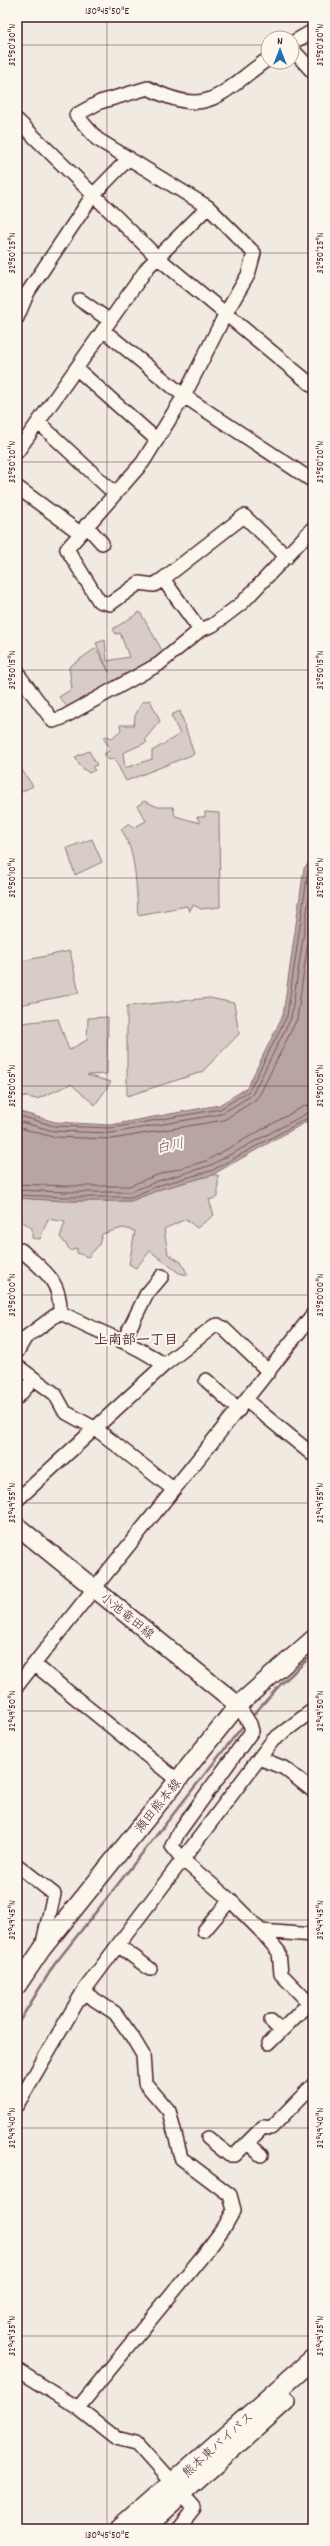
<svg xmlns="http://www.w3.org/2000/svg" width="330" height="2546" viewBox="0 0 330 2546" font-family="Dekko,'Klee One',sans-serif">
	<style>
		.green { fill: #d8ccc6; stroke: #917678 }
		.water { fill: #b8a4a2; stroke: #8c6f72 }
		.lines { fill: none; stroke-linecap: round; stroke-linejoin: round }
		.shore { stroke: #76545b; stroke-width: 1 }
		.stream { stroke: #8c6f72; stroke-width: 2.5 }
		.minor-casing { stroke: #4a1f2b; stroke-width: 16 }
		.major-casing { stroke: #4a1f2b; stroke-width: 20 }
		.highway-casing { stroke: #4a1f2b; stroke-width: 22 }
		.minor { stroke: #fbf7ec; stroke-width: 13 }
		.major { stroke: #fbf7ec; stroke-width: 17 }
		.highway { stroke: #fbf7ec; stroke-width: 19 }
		.ticks { fill: none; stroke: #4a1f2b; stroke-width: 1; stroke-opacity: 0.45 }
		.labels { text-anchor: middle; stroke-width: 4; stroke-linejoin: round; paint-order: stroke }
		.street-label { font-size: 13px; fill: #4a1f2b; stroke: #fbf7ec }
		.water-label { font-size: 14px; font-style: italic; fill: #704e55; stroke: #fbf7ec }
		.neighbourhood-label { font-size: 14px; font-weight: bold; fill: #4a1f2b; stroke: #fbf7ec }
		.neatline { fill: none; stroke: #4a1f2b; stroke-width: 1.5 }
		.ticks-label { font-size: 10px; text-anchor: middle; fill: #4a1f2b }
	</style>
	<rect width="100%" height="100%" fill="#f0eae0"/>
	<filter id="ink" filterUnits="userSpaceOnUse"><feTurbulence type="fractalNoise" baseFrequency=".025" numOctaves="2"/><feDisplacementMap in="SourceGraphic" scale="8" xChannelSelector="R" yChannelSelector="G"/><feConvolveMatrix kernelMatrix="1 2 1 2 8 2 1 2 1" color-interpolation-filters="sRGB"/></filter>
	<g filter="url(#ink)">
		<path class="green" d="M 140,612 L 166,657 L 70,710 L 59,697 L 72,689 L 69,667 L 96,648 L 109,672 L 96,643 L 105,640 L 107,661 L 129,657 L 120,633 L 116,634 L 113,629 Z
			M 150,700 L 160,721 L 145,739 L 147,742 L 123,753 L 125,768 L 152,759 L 152,751 L 180,734 L 171,715 L 180,711 L 194,754 L 126,781 L 114,758 L 109,760 L 104,754 L 111,749 L 103,738 L 106,736 L 112,738 L 121,730 L 120,725 L 134,725 L 135,716 L 142,702 Z
			M 89,751 L 97,765 L 92,767 L 95,770 L 89,773 L 80,766 L 75,757 Z
			M 17,763 L 33,786 L 17,794 Z
			M 144,801 L 158,807 L 173,807 L 175,816 L 200,823 L 197,817 L 205,817 L 205,812 L 219,813 L 220,907 L 201,909 L 193,905 L 189,912 L 187,906 L 138,915 C 136,887 137,853 121,829 L 129,823 L 133,828 L 146,821 L 137,806 Z
			M 92,839 L 102,862 L 75,875 L 67,848 Z
			M 70,951 L 79,993 L 19,1005 L 21,1023 L 58,1019 L 69,1050 L 87,1040 L 88,1018 L 108,1017 L 107,1074 L 87,1075 L 111,1082 L 95,1105 L 71,1084 L 37,1099 L 17,1095 L 17,962 Z
			M 210,998 L 234,1003 L 239,1034 L 202,1072 L 127,1096 L 127,1006 Z
			M 212,1175 L 218,1175 L 218,1197 L 209,1200 L 214,1215 L 197,1228 L 186,1219 L 164,1229 L 168,1254 L 181,1262 L 188,1275 L 179,1273 L 150,1251 L 136,1268 L 129,1264 L 135,1231 L 123,1228 L 102,1234 L 99,1245 L 88,1257 L 77,1253 L 77,1248 L 71,1251 L 60,1237 L 65,1222 L 48,1219 L 40,1239 L 32,1238 L 32,1228 L 17,1218 L 17,1198 L 65,1201 L 131,1201 L 161,1189 Z"/>
		<path class="water" d="M 313,859 L 313,1118 L 212,1175 L 161,1189 L 131,1201 L 65,1201 L 17,1198 L 17,1111 L 55,1122 L 110,1125 L 219,1105 L 247,1088 L 283,1015 L 304,868 Z"/>
		<g class="lines">
			<path class="shore" d="M 17,1115 L 54,1126 L 111,1128 L 220,1109 L 249,1091 L 287,1016 L 308,871 L 313,865
				M 17,1121 L 54,1131 L 112,1133 L 221,1114 L 252,1095 L 291,1018 L 313,872
				M 17,1127 L 53,1137 L 112,1139 L 224,1120 L 255,1100 L 260,1094 L 297,1019 L 313,906
				M 17,1184 L 65,1186 L 129,1186 L 157,1175 L 206,1161 L 304,1106 L 313,1104
				M 17,1190 L 65,1192 L 130,1192 L 158,1181 L 209,1166 L 313,1110
				M 17,1195 L 65,1197 L 131,1197 L 160,1185 L 211,1171 L 313,1115"/>
			<path class="stream" d="M 254,1714 L 280,1685 L 308,1659
				M 17,2025 L 54,1965 L 242,1727"/>
			<g class="minor-casing">
				<path id="minor" d="M 292,43 L 313,31
					M 292,49 L 313,72
					M 17,120 L 157,257 L 313,386
					M 80,300 L 109,320
					M 17,318 L 28,292 L 93,195 L 129,158
					M 103,330 L 184,396 L 313,481
					M 77,369 L 157,440
					M 39,423 L 115,494
					M 17,452 L 148,267 L 208,207
					M 17,487 L 80,533
					M 86,525 L 102,543
					M 163,579 L 154,585 L 139,583 L 110,604 L 99,601 L 67,549 L 143,462 L 184,396 L 226,313 L 248,275 L 254,253 L 208,207 L 97,139 L 76,115 L 100,102 L 148,88 C 210,119 218,94 268,59
					M 200,630 L 163,579 L 244,516 L 287,557
					M 17,670 L 20,677 L 53,721 L 62,718 L 159,664 L 200,630 L 213,625 L 242,603 L 313,528
					M 21,1250 C 43,1270 61,1280 60,1312
					M 124,1340 L 146,1295 L 162,1276
					M 17,1352 L 25,1338 L 60,1312 C 95,1332 132,1341 164,1365
					M 17,1366 L 55,1394 L 65,1412 L 96,1429 L 173,1489
					M 206,1380 L 239,1410
					M 17,1398 L 34,1379
					M 247,1401 L 313,1455
					M 17,1500 L 164,1365 L 214,1326 L 218,1325 L 223,1328 L 269,1372
					M 34,1664 L 177,1780
					M 17,1686 C 114,1561 216,1440 313,1314
					M 238,1705 L 250,1724 L 252,1731 L 178,1833 L 172,1846 L 183,1860 L 230,1900 L 261,1931 L 313,1935
					M 259,1758 L 284,1768 L 313,1791
					M 17,1865 L 54,1894 L 42,1947
					M 204,1931 L 230,1900
					M 261,1931 L 279,1952 L 281,1974 L 313,2007
					M 118,1945 L 150,1969
					M 271,2021 L 281,2031
					M 269,2043 L 309,2003
					M 17,2105 L 83,1992 L 118,1945 L 273,1740 L 313,1710
					M 208,2138 L 229,2155 L 235,2155 L 263,2127 L 271,2128 L 313,2085
					M 248,2143 L 261,2155
					M 17,2370 L 78,2408 L 116,2438 L 136,2443 L 194,2508 L 177,2529
					M 78,2408 L 205,2253 L 225,2226 L 234,2210 L 230,2195 L 181,2158 L 169,2111 L 145,2083 L 143,2055 L 131,2035 L 115,2013 L 83,1992"/>
			</g>
			<g class="major-casing">
				<path id="major" d="M 17,1526 L 238,1705
					M 17,1986 L 42,1949 L 238,1705 L 313,1639"/>
			</g>
			<g class="highway-casing">
				<path id="highway" d="M 120,2529 L 313,2359
					M 142,2529 L 285,2401"/>
			</g>
			<use href="#minor" class="minor"/>
			<use href="#major" class="major"/>
			<use href="#highway" class="highway"/>
		</g>
	</g>
	<path class="ticks" d="M 107,17 L 107,2529M 17,45 L 268,45M 292,45 L 313,45M 17,253 L 313,253M 17,462 L 313,462M 17,670 L 313,670M 17,878 L 313,878M 17,1086 L 313,1086M 17,1295 L 313,1295M 17,1503 L 313,1503M 17,1711 L 313,1711M 17,1920 L 313,1920M 17,2128 L 313,2128M 17,2336 L 313,2336"/>
	<g class="labels">
		<g class="street-label">
			<text transform="translate(128 1615) rotate(39)" y="5">小池竜田線</text>
			<text transform="translate(157 1805) rotate(-51)" y="5">瀬田熊本線</text>
			<text transform="translate(217 2444) rotate(-42)" y="5">熊本東バイパス</text>
		</g>
		<g class="water-label">
			<text transform="translate(170 1145) rotate(-12)" y="5">白川</text>
		</g>
		<g class="neighbourhood-label">
			<text x="136" y="1344">上南部一丁目</text>
		</g>
	</g>
	<rect width="330" height="2546" fill="none" stroke="#fbf7ec" stroke-width="44"/>
	<g transform="translate(280 50)"><circle r="19" fill="#fbf7ec" stroke="#b4a19f"/>
	<path d="M0-3L7 15L0 10L-7 15Z" fill="#1f6fb2"/>
	<text y="-6" font-size="11" font-weight="bold" text-anchor="middle" fill="#4a1f2b">N</text>
	</g>
	<rect x="22" y="22" width="286" height="2502" class="neatline"/>
	<g class="ticks-label">
		<text x="107" y="14">130°45'50"E</text>
		<text transform="translate(11 45) rotate(-90)" y="4">32°50'30"N</text>
		<text transform="translate(319 45) rotate(-90)" y="4">32°50'30"N</text>
		<text transform="translate(11 253) rotate(-90)" y="4">32°50'25"N</text>
		<text transform="translate(319 253) rotate(-90)" y="4">32°50'25"N</text>
		<text transform="translate(11 462) rotate(-90)" y="4">32°50'20"N</text>
		<text transform="translate(319 462) rotate(-90)" y="4">32°50'20"N</text>
		<text transform="translate(11 670) rotate(-90)" y="4">32°50'15"N</text>
		<text transform="translate(319 670) rotate(-90)" y="4">32°50'15"N</text>
		<text transform="translate(11 878) rotate(-90)" y="4">32°50'10"N</text>
		<text transform="translate(319 878) rotate(-90)" y="4">32°50'10"N</text>
		<text transform="translate(11 1086) rotate(-90)" y="4">32°50'05"N</text>
		<text transform="translate(319 1086) rotate(-90)" y="4">32°50'05"N</text>
		<text transform="translate(11 1295) rotate(-90)" y="4">32°50'00"N</text>
		<text transform="translate(319 1295) rotate(-90)" y="4">32°50'00"N</text>
		<text transform="translate(11 1503) rotate(-90)" y="4">32°49'55"N</text>
		<text transform="translate(319 1503) rotate(-90)" y="4">32°49'55"N</text>
		<text transform="translate(11 1711) rotate(-90)" y="4">32°49'50"N</text>
		<text transform="translate(319 1711) rotate(-90)" y="4">32°49'50"N</text>
		<text transform="translate(11 1920) rotate(-90)" y="4">32°49'45"N</text>
		<text transform="translate(319 1920) rotate(-90)" y="4">32°49'45"N</text>
		<text transform="translate(11 2128) rotate(-90)" y="4">32°49'40"N</text>
		<text transform="translate(319 2128) rotate(-90)" y="4">32°49'40"N</text>
		<text transform="translate(11 2336) rotate(-90)" y="4">32°49'35"N</text>
		<text transform="translate(319 2336) rotate(-90)" y="4">32°49'35"N</text>
		<text x="107" y="2538">130°45'50"E</text>
	</g>
</svg>
